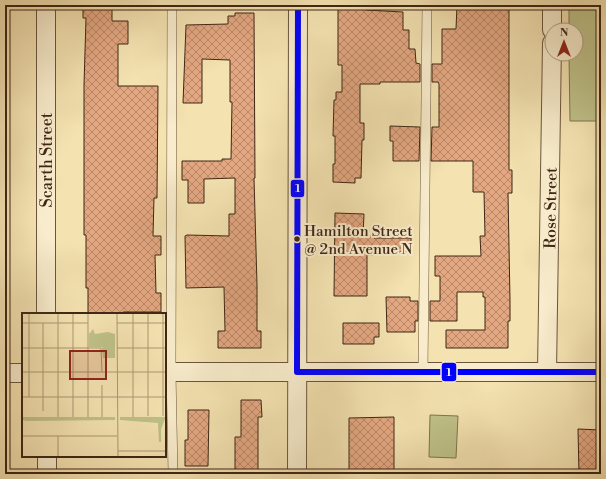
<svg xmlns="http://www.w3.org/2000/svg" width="606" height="479" viewBox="0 0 606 479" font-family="'Libre Bodoni',serif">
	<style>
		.park { fill: #bfc289; stroke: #7f744f }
		.building { fill: url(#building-cross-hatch); stroke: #3f2615 }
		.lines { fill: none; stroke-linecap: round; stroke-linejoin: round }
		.lane-casing { stroke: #6c553c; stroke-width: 10 }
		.street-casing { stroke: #6c553c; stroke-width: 20 }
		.lane { stroke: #f8eccc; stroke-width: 9 }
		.street { stroke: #f8eccc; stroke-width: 18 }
		.bus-1-casing { stroke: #f8eccc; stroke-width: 9 }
		.bus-1 { stroke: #00f; stroke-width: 6 }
		.bus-dot { fill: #3f2615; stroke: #f8eccc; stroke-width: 1.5 }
		.labels { text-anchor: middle; stroke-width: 4; stroke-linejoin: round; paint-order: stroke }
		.bus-label { font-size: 15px; fill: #3f2615; stroke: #f8eccc; text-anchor: start }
		.street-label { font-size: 16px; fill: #3f2615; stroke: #f8eccc }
		.inset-road { fill: none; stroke: #ac9773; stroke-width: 1 }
		.view { fill: #8f2418; fill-opacity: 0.15; stroke: #8f2418; stroke-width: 2 }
		.inset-edge { fill: none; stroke: #3f2615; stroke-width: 2 }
		.line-badge { stroke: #f8eccc; stroke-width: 1.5 }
		.badge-label { font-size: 11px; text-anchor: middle; font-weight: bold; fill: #fff }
	</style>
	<defs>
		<pattern id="building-cross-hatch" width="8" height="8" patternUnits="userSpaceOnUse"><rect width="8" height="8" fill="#e3a781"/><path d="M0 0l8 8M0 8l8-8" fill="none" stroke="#b98868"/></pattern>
	</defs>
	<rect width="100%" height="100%" fill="#f4e2b1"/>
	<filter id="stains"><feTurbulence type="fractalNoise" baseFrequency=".005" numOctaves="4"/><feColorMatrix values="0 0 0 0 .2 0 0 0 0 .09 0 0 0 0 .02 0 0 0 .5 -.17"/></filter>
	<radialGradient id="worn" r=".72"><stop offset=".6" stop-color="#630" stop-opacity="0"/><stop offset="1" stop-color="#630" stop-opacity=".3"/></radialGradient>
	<path class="park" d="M 569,5 L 601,5 L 601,121 L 570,121 L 569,54 L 576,54 L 576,30 L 569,30 Z
		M 430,415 L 458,416 L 456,458 L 429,457 Z"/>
	<path class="building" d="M 83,5 L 112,6 L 112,21 L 128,21 L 128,44 L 118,44 L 118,86 L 158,86 L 157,198 L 154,198 L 153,236 L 161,236 L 161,255 L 155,255 L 156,293 L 161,293 L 161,312 L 123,312 L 123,314 L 88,314 L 88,288 L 86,288 L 86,235 L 84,235 L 84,85 L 86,18 L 83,18 Z
		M 338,5 L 366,5 L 366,10 L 403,12 L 403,30 L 409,30 L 409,49 L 415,49 L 416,63 L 420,64 L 420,82 L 380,82 L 380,84 L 360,84 L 360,123 L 364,123 L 364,140 L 362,140 L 361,178 L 355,178 L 355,183 L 333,182 L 333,164 L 335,164 L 335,136 L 333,136 L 334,100 L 336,100 L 336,92 L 342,92 L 342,65 L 338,65 Z
		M 457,5 L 509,5 L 509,170 L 512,170 L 512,193 L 508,193 L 510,300 L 510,321 L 508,321 L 508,348 L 446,348 L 446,330 L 485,330 L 485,297 L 483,297 L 483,292 L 457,292 L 457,321 L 430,321 L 430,301 L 440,301 L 440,276 L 435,276 L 435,256 L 481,256 L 480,236 L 485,236 L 484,192 L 473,192 L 473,161 L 431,161 L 432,127 L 439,127 L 439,84 L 438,82 L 432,82 L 432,64 L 442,64 L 442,29 L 456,29 Z
		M 235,13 L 254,13 L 255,178 L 254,178 L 257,285 L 257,331 L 261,331 L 261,348 L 218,348 L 218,331 L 225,331 L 224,287 L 186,288 L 185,236 L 187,235 L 229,236 L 229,214 L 235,214 L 235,178 L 204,179 L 204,203 L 188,203 L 188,180 L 182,180 L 182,161 L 222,161 L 222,159 L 231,159 L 232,102 L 230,102 L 230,60 L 202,59 L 202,103 L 183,103 L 186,25 L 228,24 L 228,16 L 235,16 Z
		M 390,126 L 420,127 L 419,161 L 393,161 L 393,141 L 390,141 Z
		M 335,213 L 364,214 L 363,236 L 374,236 L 374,238 L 411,238 L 411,252 L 374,252 L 374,255 L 367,255 L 367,296 L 334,296 Z
		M 386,297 L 410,297 L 410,301 L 418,301 L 418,321 L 415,321 L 415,332 L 387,332 Z
		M 343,323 L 379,323 L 379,337 L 374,337 L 374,344 L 343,344 Z
		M 241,400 L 261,400 L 262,417 L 258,417 L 258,473 L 235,473 L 235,437 L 241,437 Z
		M 188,410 L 209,410 L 208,466 L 185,466 L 185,440 L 188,440 Z
		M 394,417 L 394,474 L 349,474 L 349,418 Z
		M 578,429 L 601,430 L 601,474 L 579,474 Z"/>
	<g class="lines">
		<g class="lane-casing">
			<path id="lane" d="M 172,5 L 171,372 L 173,474
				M 423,372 L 427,5"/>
		</g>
		<g class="street-casing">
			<path id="street" d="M 46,5 L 46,314
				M 552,30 L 552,5
				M 165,372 L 601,372
				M 547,372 L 552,43
				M 5,373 L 23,373
				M 47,456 L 47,474
				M 297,474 L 298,5"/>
		</g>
		<use href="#lane" class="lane"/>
		<use href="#street" class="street"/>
		<g class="bus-1-casing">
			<path id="bus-1" d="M 297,372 L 298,5
				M 297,372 L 601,372"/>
		</g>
		<use href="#bus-1" class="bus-1"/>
	</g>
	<circle class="bus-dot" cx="297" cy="239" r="3.5"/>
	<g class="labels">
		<g class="bus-label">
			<text x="304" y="236">Hamilton Street<tspan x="304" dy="18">@ 2nd Avenue N</tspan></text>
		</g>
		<g class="street-label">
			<text transform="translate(46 160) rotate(-90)" y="6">Scarth Street</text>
			<text transform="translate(550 208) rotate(-89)" y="6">Rose Street</text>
		</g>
	</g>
	<g transform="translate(22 313)">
		<rect width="144" height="144" fill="#f4e2b1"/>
		<path d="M 0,104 L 93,104 L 93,107 L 5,108 L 0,107 ZM 98,104 L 144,104 L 139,116 L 139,129 L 137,129 L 136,110 L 98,107 Z" fill="#bfc289"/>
		<path d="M 71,16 L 73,21 L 86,19 L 93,21 L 93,45 L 81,45 L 80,34 L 67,34 L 67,21 Z" fill="#bfc289"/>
		<path class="inset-road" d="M 7,0 L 7,84M 36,0 L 36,104M 51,0 L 51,104M 66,0 L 66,104M 95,0 L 96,144M 0,10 L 66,10M 95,10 L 144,10M 0,35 L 79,35 L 80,59M 95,35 L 144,35M 0,59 L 144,59M 0,84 L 144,84M 21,98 L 21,10M 126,103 L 126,0M 141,103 L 141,0M 80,104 L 80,72M 111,104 L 111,0M 0,123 L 95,123M 96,138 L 144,138M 36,144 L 36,123"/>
		<path class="view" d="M 48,38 L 84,38 L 84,66 L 48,66 Z"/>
		<rect width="144" height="144" class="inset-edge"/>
	</g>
	<g class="line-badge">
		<rect x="290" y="179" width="15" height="19" rx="4" fill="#00f"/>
		<rect x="441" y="362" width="16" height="20" rx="4" fill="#00f"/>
	</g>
	<g class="badge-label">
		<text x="298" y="192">1</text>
		<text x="449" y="376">1</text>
	</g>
	<rect width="606" height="479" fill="none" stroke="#f4e2b1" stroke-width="20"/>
	<rect x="6" y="6" width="594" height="467" fill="none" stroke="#3f2615" stroke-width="2"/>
	<rect x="10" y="10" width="586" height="459" fill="none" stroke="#3f2615"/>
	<g transform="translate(564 42)"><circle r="19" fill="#f8eccc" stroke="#ae9d83"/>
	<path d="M0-3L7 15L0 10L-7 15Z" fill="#8f2418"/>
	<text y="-6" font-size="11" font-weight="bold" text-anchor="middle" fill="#3f2615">N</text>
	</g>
	<rect width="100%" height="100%" filter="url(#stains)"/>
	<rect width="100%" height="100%" fill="url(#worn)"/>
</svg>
